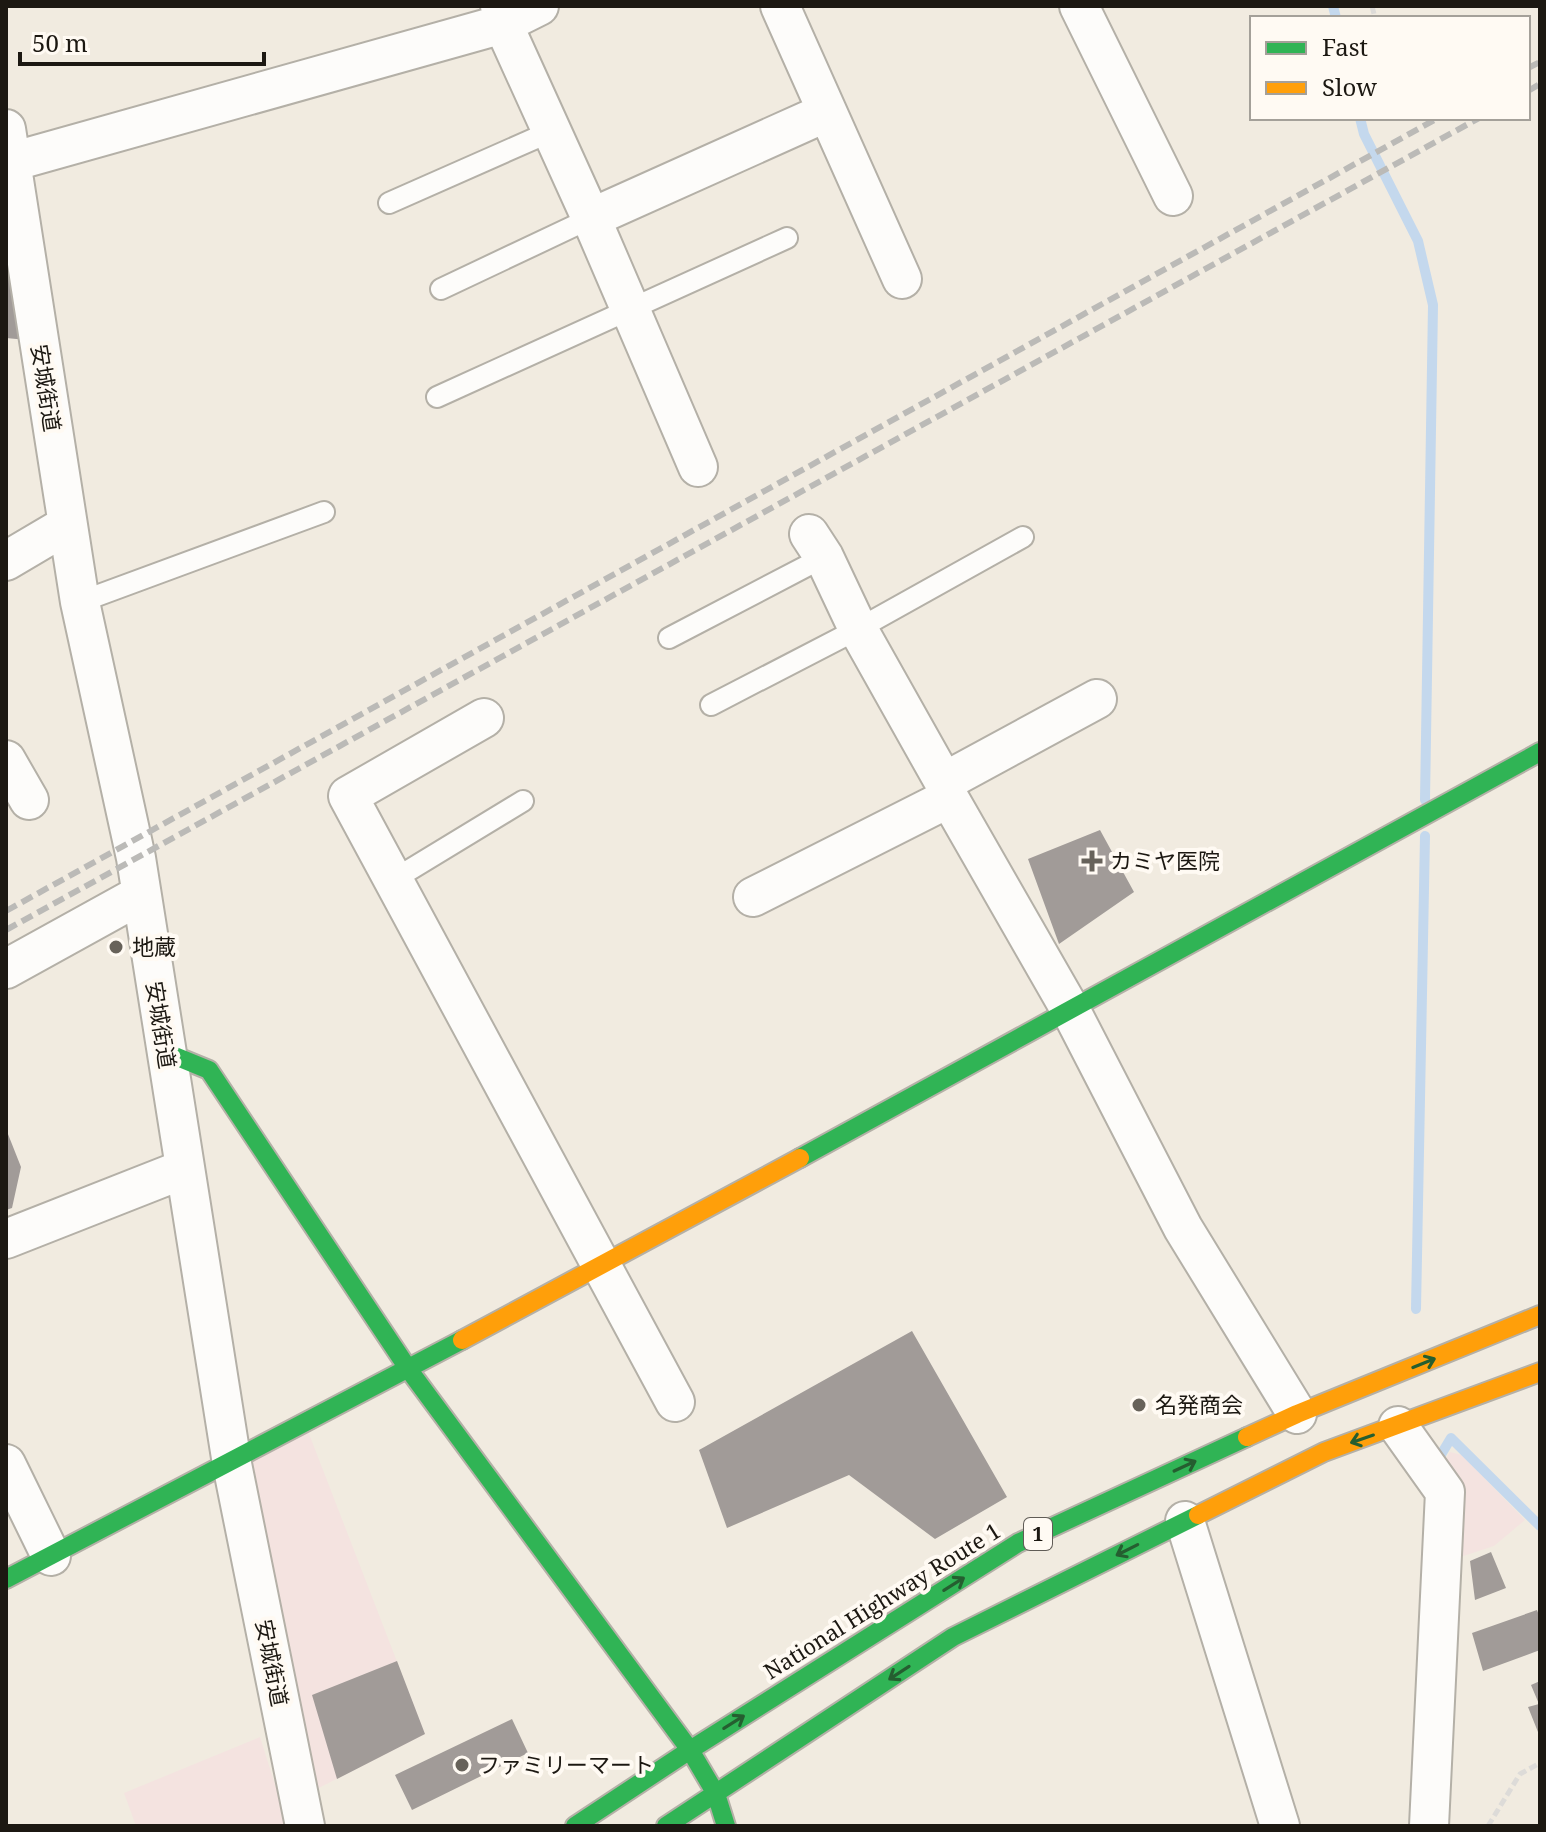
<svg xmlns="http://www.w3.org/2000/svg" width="1546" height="1832" viewBox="0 0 1546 1832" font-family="'Noto Serif','Noto Sans JP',serif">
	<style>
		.commercial { fill: #f4e3e0 }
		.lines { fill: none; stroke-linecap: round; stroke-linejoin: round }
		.stream { stroke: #c4d8ed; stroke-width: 10 }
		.building { fill: #a19b98 }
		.lane-casing { stroke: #b4b0a7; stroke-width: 24 }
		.street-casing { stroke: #b4b0a7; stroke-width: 42 }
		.fast-casing { stroke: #b4b0a7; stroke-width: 22 }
		.slow-casing { stroke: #b4b0a7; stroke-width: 22 }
		.path { stroke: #dddbd8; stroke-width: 5; stroke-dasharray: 8 4; stroke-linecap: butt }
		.lane { stroke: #fdfcfa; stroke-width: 20 }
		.street { stroke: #fdfcfa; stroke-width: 38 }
		.fast { stroke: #30b455; stroke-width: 18 }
		.slow { stroke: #ff9f0a; stroke-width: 18 }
		.rail { stroke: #bbbab7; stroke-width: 6; stroke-dasharray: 12 6; stroke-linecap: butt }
		.oneway { stroke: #255e30 }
		.poi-dot { fill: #67625a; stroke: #fffaf3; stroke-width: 3 }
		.labels { text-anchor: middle; stroke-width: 8; stroke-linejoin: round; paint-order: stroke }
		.shield { fill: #fffaf3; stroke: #605c56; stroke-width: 2 }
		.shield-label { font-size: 20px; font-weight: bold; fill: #1c1812 }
		.street-label { font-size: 22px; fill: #1c1812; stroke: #fffaf3 }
		.poi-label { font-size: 22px; fill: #1c1812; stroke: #fffaf3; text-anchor: start }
	</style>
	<rect width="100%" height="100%" fill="#f1ebe0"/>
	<path class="commercial" d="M 306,1426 L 425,1734 L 299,1798 L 232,1464 Z
		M 1450,1452 L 1462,1455 L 1525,1520 L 1494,1546 L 1454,1559 L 1442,1466 Z
		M 260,1737 L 288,1826 L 136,1826 L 124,1793 Z"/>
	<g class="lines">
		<path class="stream" d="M 1333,6 L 1336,18
			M 1360,118 L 1364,134 L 1418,241 L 1433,305 L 1425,800
			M 1416,1309 L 1425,836
			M 1436,1463 L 1451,1438 L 1540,1526"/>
	</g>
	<path class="building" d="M 6,234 L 27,340 L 6,338 Z
		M 1100,830 L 1134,892 L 1059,944 L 1028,859 Z
		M 6,1129 L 21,1167 L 12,1208 L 6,1210 Z
		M 912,1331 L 1007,1497 L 935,1539 L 849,1475 L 727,1528 L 699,1450 Z
		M 1491,1552 L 1506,1588 L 1475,1600 L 1470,1561 Z
		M 1537,1610 L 1540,1618 L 1540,1650 L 1483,1671 L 1472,1633 Z
		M 397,1661 L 425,1734 L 337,1779 L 312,1695 Z
		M 1540,1681 L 1540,1737 L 1528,1707 L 1539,1704 L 1531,1685 Z
		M 512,1719 L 528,1753 L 412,1810 L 395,1775 Z"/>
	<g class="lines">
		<g class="lane-casing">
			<path id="lane" d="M 389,203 L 552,131
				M 441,289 L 591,218
				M 437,397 L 787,238
				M 80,602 L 324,512
				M 669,638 L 824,557
				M 711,705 L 858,629 L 1023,537
				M 393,880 L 523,801"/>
		</g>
		<g class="street-casing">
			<path id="street" d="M 500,6 L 503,24 L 591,218 L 698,467
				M 780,6 L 902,279
				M 1079,6 L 1173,196
				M 6,129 L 80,602 L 136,858 L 232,1464 L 305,1826
				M 11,162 L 503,24 L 539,6
				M 591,218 L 827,112
				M 809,534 L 824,557 L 858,629 L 944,782 L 949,798 L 1071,1011 L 1183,1228 L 1297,1414
				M 6,561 L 67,525
				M 484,718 L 348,796 L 675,1402
				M 6,760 L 29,800
				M 944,782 L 1097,699
				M 753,897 L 949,798
				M 6,969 L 140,895
				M 6,1239 L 184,1169
				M 1398,1426 L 1445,1492 L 1429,1826
				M 6,1464 L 51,1556
				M 1185,1521 L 1280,1826"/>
		</g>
		<g class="fast-casing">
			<path id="fast" d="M 165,1052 L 209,1070 L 409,1370 L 690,1750 L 716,1794 L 726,1826
				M 800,1158 L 1540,752
				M 6,1579 L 462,1340
				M 575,1826 L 690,1750 L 1018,1543 L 1247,1437
				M 666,1826 L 953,1637 L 1198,1515"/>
		</g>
		<g class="slow-casing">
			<path id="slow" d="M 462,1340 L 800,1158
				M 1247,1437 L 1297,1414 L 1540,1315
				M 1198,1515 L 1324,1452 L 1540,1372"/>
		</g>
		<path class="path" d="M 1372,6 L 1375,18
			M 1488,1826 L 1520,1774 L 1540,1763"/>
		<use href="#lane" class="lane"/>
		<use href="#street" class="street"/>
		<use href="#fast" class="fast"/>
		<use href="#slow" class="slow"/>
		<path class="rail" d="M 1528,68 L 1540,62
			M 1528,91 L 1540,84
			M 6,911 L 1438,118
			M 6,930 L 1479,118"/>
	</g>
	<defs><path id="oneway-shaft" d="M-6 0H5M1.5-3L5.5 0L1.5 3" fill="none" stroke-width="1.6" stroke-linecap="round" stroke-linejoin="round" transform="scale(2)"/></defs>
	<g class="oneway">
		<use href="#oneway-shaft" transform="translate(1424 1363) rotate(-22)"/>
		<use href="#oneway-shaft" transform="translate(1362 1439) rotate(161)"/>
		<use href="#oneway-shaft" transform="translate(1185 1466) rotate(-25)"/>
		<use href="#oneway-shaft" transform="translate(1127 1550) rotate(153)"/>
		<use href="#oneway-shaft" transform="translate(954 1584) rotate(-32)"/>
		<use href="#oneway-shaft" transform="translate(899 1673) rotate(147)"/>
		<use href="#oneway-shaft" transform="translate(734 1722) rotate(-32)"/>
	</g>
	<g class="poi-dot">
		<path d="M1088 849h8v8h8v8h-8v8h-8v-8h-8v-8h8z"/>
		<circle cx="116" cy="947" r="8"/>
		<circle cx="1139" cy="1405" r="8"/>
		<circle cx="462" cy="1765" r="8"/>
	</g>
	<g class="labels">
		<rect class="shield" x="1024" y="1518" width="28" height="32" rx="6"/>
		<g class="shield-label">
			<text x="1038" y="1541">1</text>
		</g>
		<g class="street-label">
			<text transform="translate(46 388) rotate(81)" y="8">安城街道</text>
			<text transform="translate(161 1025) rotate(81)" y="8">安城街道</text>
			<text transform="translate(882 1601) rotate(-32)" y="8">National Highway Route 1</text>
			<text transform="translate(272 1663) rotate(79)" y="8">安城街道</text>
		</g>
		<g class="poi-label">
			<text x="1110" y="869">カミヤ医院</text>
			<text x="132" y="955">地蔵</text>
			<text x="1155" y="1413">名発商会</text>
			<text x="478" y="1773">ファミリーマート</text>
		</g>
	</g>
	<rect width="1546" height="1832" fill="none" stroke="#1c1812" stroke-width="16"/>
	<rect x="1250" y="16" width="280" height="104" fill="#fffaf3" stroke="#a4a099" stroke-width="2"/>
	<rect x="1266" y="42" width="40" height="12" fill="#30b455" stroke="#a4a099" stroke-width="2"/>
	<text x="1322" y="56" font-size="24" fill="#1c1812">Fast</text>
	<rect x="1266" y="82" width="40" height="12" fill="#ff9f0a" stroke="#a4a099" stroke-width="2"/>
	<text x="1322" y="96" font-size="24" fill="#1c1812">Slow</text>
	<path d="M20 52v12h244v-12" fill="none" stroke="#1c1812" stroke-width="4"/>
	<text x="32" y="52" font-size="24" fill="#1c1812" stroke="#fffaf3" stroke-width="6" paint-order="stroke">50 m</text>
</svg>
